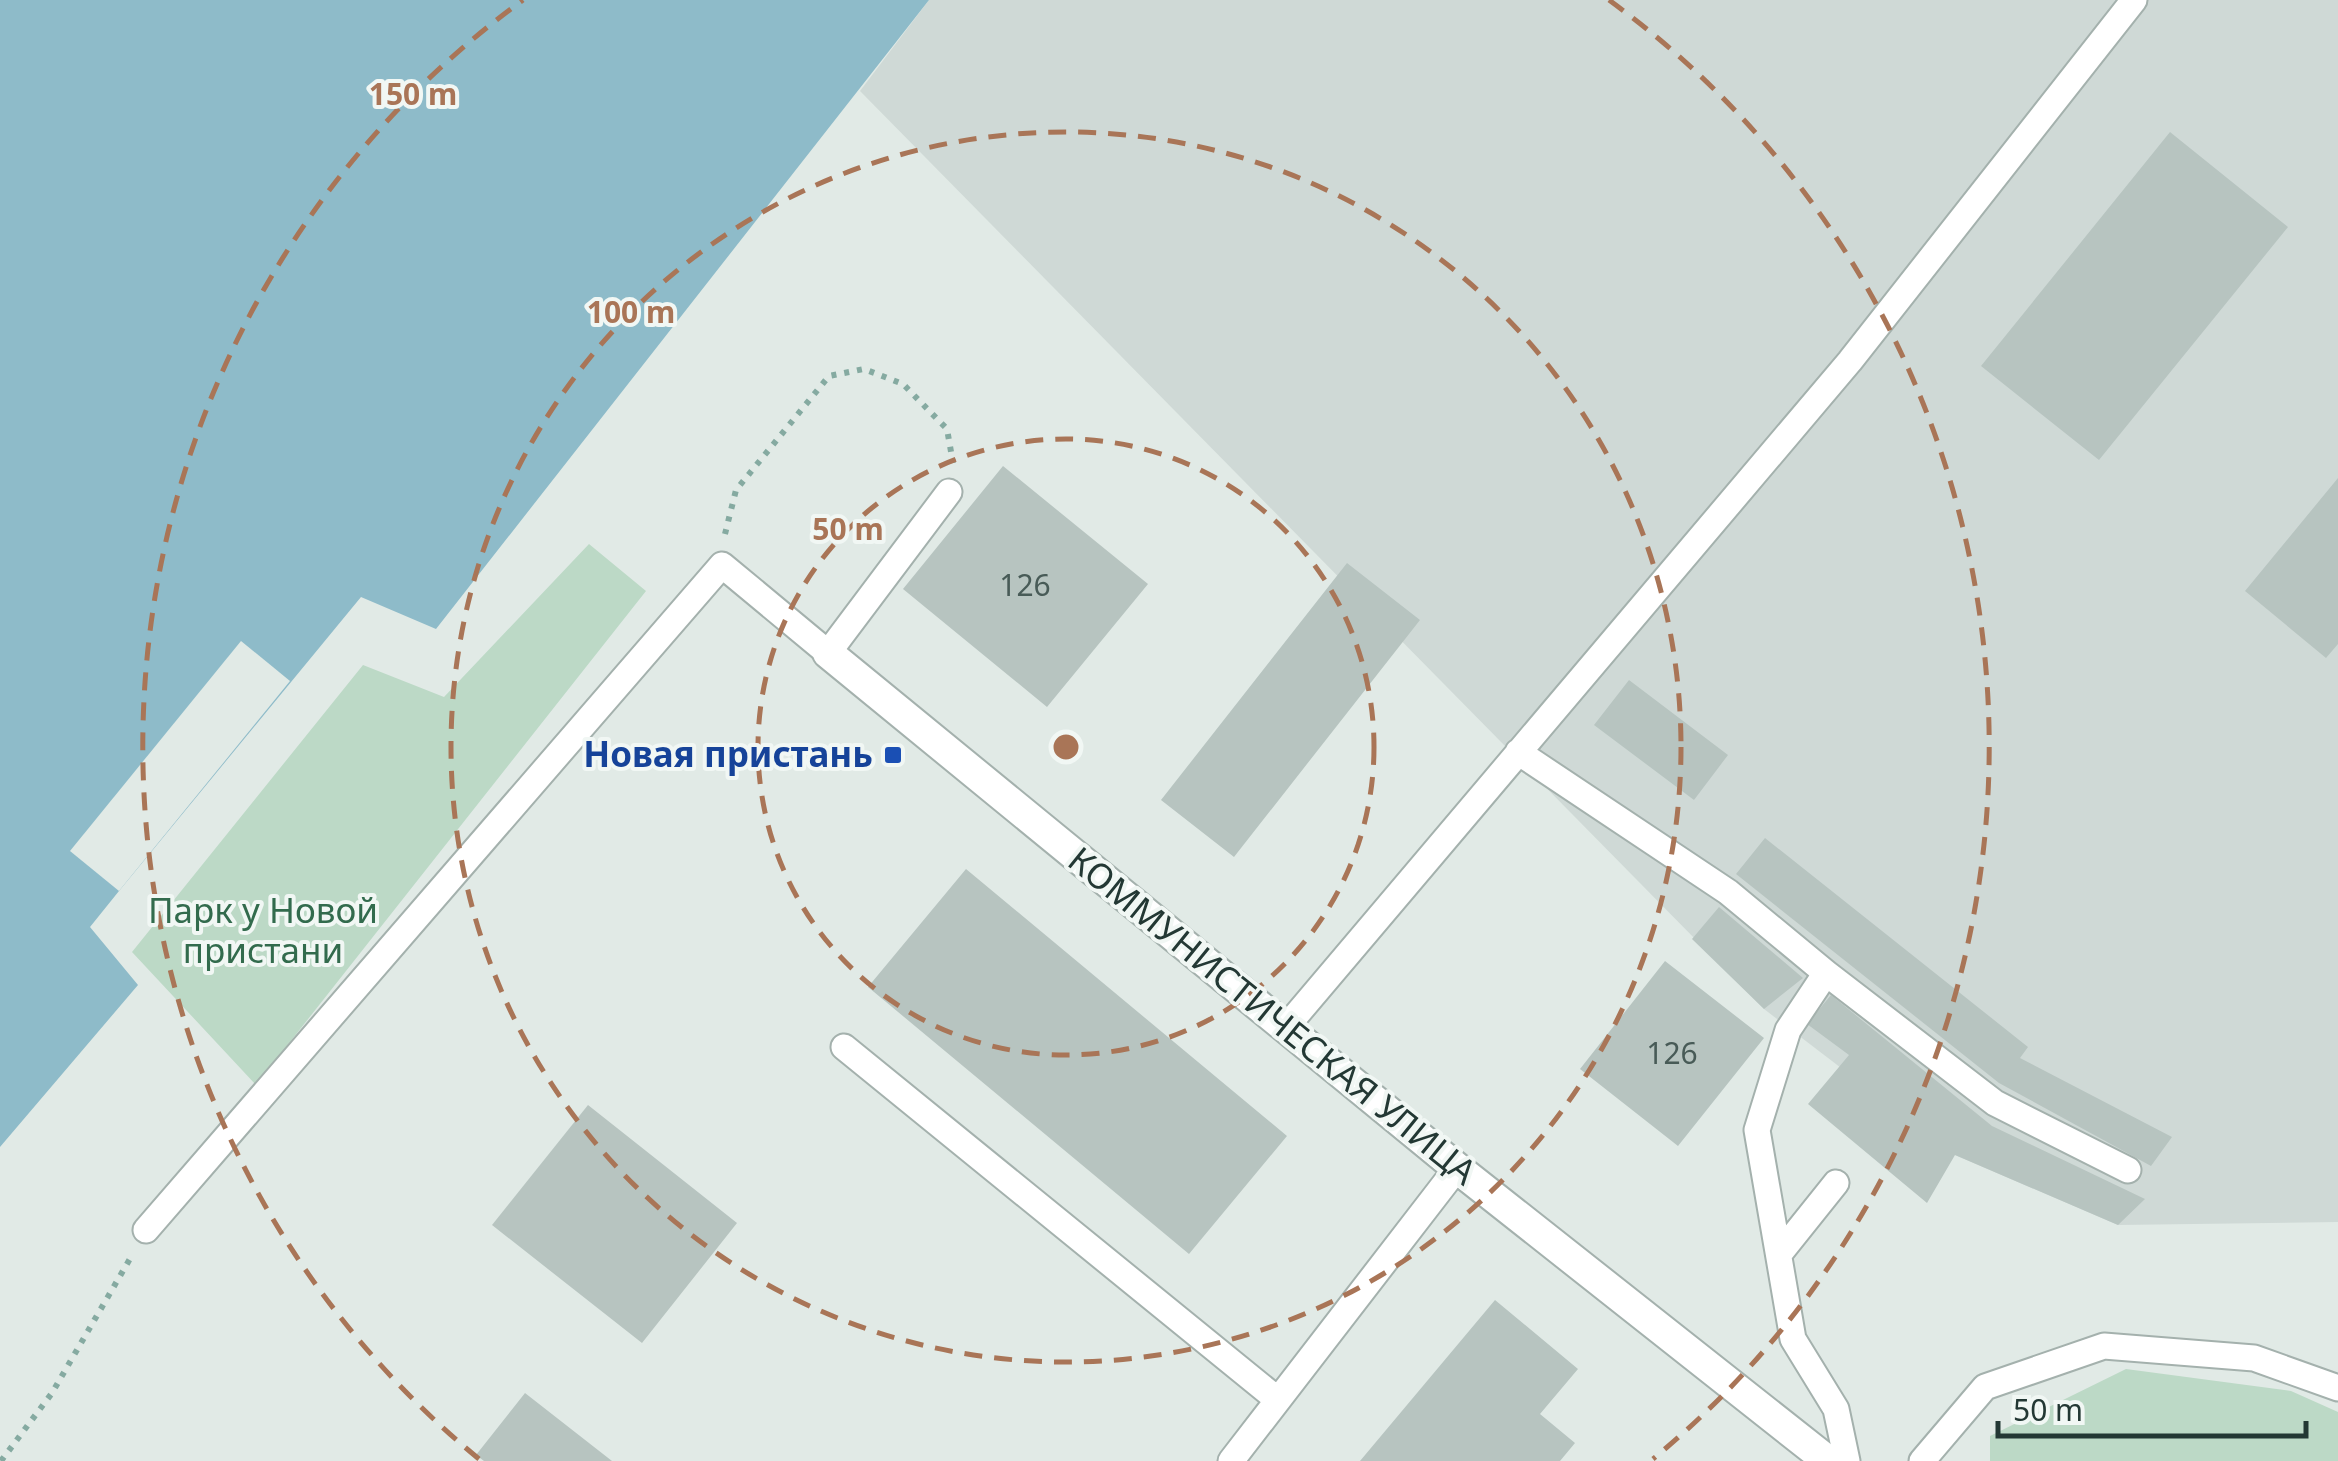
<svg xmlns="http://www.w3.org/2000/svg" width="2338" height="1461" viewBox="0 0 2338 1461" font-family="'Noto Sans',sans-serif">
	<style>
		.built { fill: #cfd9d6 }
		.green { fill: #bcd9c6 }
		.water { fill: #8ebbc9 }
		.pier { fill: #e1eae6 }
		.building { fill: #b7c4c0 }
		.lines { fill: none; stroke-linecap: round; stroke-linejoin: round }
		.lane-casing { stroke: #a4b1ad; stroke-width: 29 }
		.street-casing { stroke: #a4b1ad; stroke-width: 34 }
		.path { stroke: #85aaa1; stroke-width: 6; stroke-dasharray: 5 8; stroke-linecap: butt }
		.lane { stroke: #fff; stroke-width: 25 }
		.street { stroke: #fff; stroke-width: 30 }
		.ring { fill: none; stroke: #a97557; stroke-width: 5; stroke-dasharray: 18 12 }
		.transit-dot { fill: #1a4fb4; stroke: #f1f7f4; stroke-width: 4 }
		.labels { text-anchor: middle; stroke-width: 8; stroke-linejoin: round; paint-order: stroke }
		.number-label { font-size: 30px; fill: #485b57 }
		.transit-label { font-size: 35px; font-weight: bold; fill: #164399; stroke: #f1f7f4; text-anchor: end }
		.park-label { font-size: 35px; fill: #326b4d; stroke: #f1f7f4 }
		.street-label { font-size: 35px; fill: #233834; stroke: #f1f7f4 }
		.centre { fill: #a97557; stroke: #f1f7f4; stroke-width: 5 }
		.ring-label { font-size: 30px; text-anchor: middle; font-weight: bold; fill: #a97557; stroke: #f1f7f4; stroke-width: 8; stroke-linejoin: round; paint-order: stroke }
	</style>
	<rect width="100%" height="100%" fill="#e1eae6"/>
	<path class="built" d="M 929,0 L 2338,0 L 2338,1222 L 2118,1225 L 1955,1155 L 1764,1009 L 860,91 Z"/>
	<path class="green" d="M 589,544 L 646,591 L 256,1085 L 132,952 L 363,665 L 444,697 Z
		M 2126,1369 L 2291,1391 L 2338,1412 L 2338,1461 L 1990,1461 L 1990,1436 Z"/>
	<path class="water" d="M 0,0 L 929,0 L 436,629 L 361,597 L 119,891 L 90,927 L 138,985 L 0,1147 Z"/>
	<path class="pier" d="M 241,641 L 290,681 L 119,891 L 70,851 Z"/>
	<path class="building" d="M 2170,132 L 2288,227 L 2099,460 L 1981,366 Z
		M 1003,466 L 1148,584 L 1047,707 L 903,589 Z
		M 2338,478 L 2338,644 L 2326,658 L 2245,591 Z
		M 1347,563 L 1420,620 L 1234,857 L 1161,800 Z
		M 1629,680 L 1728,755 L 1694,800 L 1594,725 Z
		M 1765,838 L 2028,1047 L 2020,1058 L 2172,1137 L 2151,1166 L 1999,1083 L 1736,874 Z
		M 966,869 L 1287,1136 L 1189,1254 L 868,987 Z
		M 1719,907 L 1803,978 L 1764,1009 L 1692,939 Z
		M 1665,961 L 1764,1038 L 1678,1146 L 1580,1069 Z
		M 1831,995 L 1992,1126 L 2145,1199 L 2118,1225 L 1955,1155 L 1927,1203 L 1808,1104 L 1849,1055 L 1807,1024 Z
		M 588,1105 L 737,1223 L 642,1343 L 492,1225 Z
		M 1495,1300 L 1578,1369 L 1540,1414 L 1575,1443 L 1560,1461 L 1360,1461 Z
		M 525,1393 L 612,1461 L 484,1461 L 476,1455 Z"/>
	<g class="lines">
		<g class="lane-casing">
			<path id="lane" d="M 1518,752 L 1728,892 L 1826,973
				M 1287,1026 L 1850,361 L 2134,0
				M 844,1047 L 1278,1400
				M 146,1230 L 722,565 L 828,653 L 949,492
				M 1780,1253 L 1836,1183
				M 1231,1461 L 1457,1168
				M 1847,1461 L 1836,1409 L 1793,1339 L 1757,1130 L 1788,1030 L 1826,973 L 1995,1103 L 2128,1170
				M 1922,1461 L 1985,1387 L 2104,1346 L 2254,1358 L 2338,1388"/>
		</g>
		<g class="street-casing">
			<path id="street" d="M 828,653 L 1457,1168 L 1828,1461"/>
		</g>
		<path class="path" d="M 725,534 L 736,490 L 829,376 L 864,369 L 903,384 L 947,429 L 953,463
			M 1,1461 L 52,1393 L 131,1257"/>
		<use href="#lane" class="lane"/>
		<use href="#street" class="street"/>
	</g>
	<g class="ring">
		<circle cx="1066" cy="747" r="308"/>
		<circle cx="1066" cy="747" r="615"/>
		<path d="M479 1459A923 923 0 0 1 523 0M1609 0A923 923 0 0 1 1653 1459"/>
	</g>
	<rect class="transit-dot" x="883" y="745" width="20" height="20" rx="5"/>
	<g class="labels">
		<g class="number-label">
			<text x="1025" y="596">126</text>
			<text x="1672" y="1064">126</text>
		</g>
		<g class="transit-label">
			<text x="873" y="767">Новая пристань</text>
		</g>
		<g class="park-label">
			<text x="263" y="923">Парк у Новой<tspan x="263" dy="40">пристани</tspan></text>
		</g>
		<g class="street-label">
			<text transform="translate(1272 1016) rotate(39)" y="12">КОММУНИСТИЧЕСКАЯ УЛИЦА</text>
		</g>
	</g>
	<circle cx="1066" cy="747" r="15" class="centre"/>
	<g class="ring-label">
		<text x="413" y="105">150 m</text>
		<text x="631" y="323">100 m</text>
		<text x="848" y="540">50 m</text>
	</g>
	<path d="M1998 1421v15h308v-15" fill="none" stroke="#233834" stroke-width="5"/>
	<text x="2013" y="1421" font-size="30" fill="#233834" stroke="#f1f7f4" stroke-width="8" paint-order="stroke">50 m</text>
</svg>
